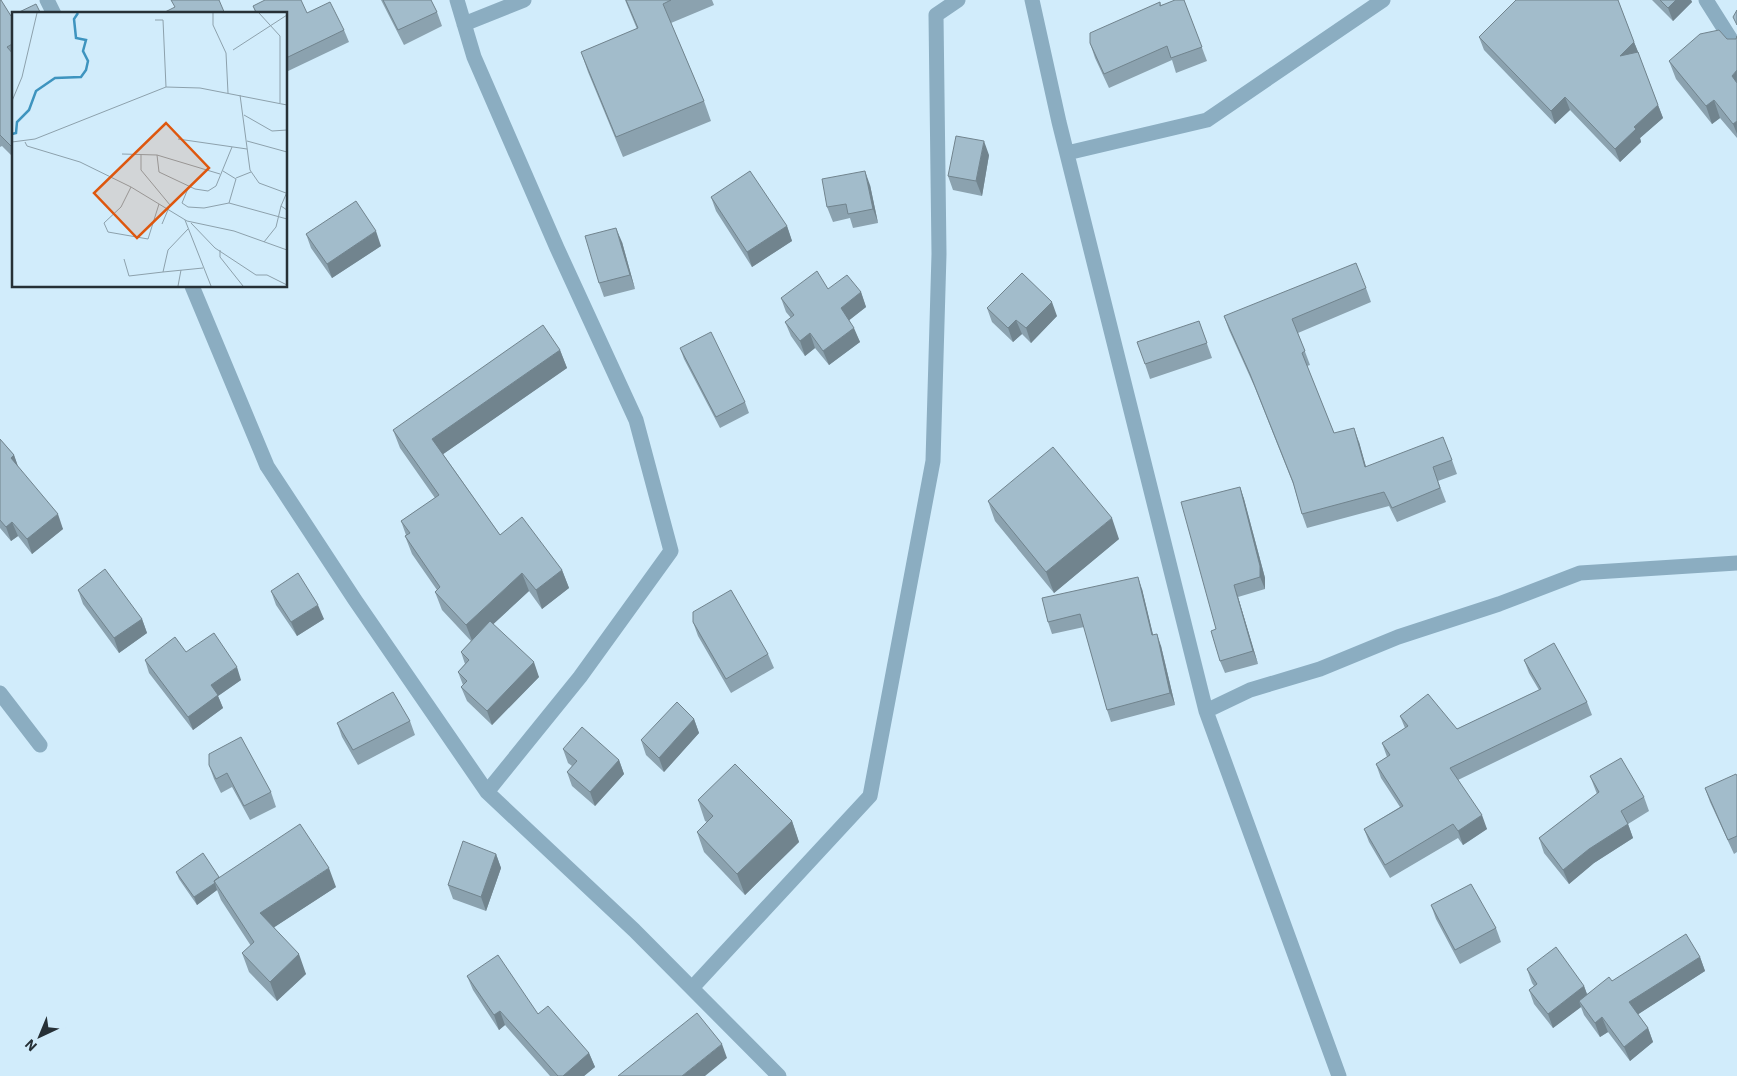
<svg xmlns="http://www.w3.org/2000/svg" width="1737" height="1076" viewBox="0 0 1737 1076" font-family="'IBM Plex Sans',sans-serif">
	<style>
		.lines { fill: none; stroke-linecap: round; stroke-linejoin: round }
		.street { stroke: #8badc1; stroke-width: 15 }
		.wall { fill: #8ba2af }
		.shaded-wall { fill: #71848e }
		.building { fill: #a2bccb; stroke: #71848e }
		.inset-river { fill: none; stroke: #3e94bf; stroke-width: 2.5 }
		.inset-road { fill: none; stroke: #8da1ac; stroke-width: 1 }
		.view { fill: #de570e; fill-opacity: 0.15; stroke: #de570e; stroke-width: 2.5 }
		.inset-edge { fill: none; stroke: #263036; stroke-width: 2.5 }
	</style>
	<rect width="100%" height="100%" fill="#d1ecfb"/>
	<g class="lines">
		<path class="street" d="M 47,0 L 54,14
			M 457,0 L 474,57 L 557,248 L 636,420 L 671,551 L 580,677 L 487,792
			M 1032,0 L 1059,122 L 1206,711 L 1339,1076
			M 1706,0 L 1737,49
			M 464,24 L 524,0
			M 1067,153 L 1207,120 L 1383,0
			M 192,286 L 267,466 L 355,600 L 487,792 L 634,930 L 779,1076
			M 0,693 L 40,745
			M 1206,711 L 1250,690 L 1320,669 L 1398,637 L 1499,604 L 1580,573 L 1737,563
			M 692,988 L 870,796 L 933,461 L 939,254 L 936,15 L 958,0"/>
	</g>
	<path class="wall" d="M 0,0 L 11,16 L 14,14 L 14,158 L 2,146 L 0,147 Z
		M 381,0 L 431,0 L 437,12 L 442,26 L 404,45 Z
		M 625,0 L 712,0 L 714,5 L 671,23 L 704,101 L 711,121 L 623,157 L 588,72 L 581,52 L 637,29 Z
		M 1184,0 L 1207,61 L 1176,73 L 1172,60 L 1109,88 L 1095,58 L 1090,43 L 1160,2 L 1161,5 Z
		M 1618,0 L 1663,118 L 1640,138 L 1641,142 L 1620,162 L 1570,110 L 1555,124 L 1484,50 L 1479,37 Z
		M 1652,0 L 1691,0 L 1692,2 L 1673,21 Z
		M 253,6 L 307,13 L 344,30 L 349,42 L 286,72 L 286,14 L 256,14 Z
		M 1737,36 L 1737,138 L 1720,118 L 1712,124 L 1676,79 L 1669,61 L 1736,39 Z
		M 989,155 L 982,196 L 953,190 L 948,176 Z
		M 870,185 L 878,223 L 853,228 L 850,218 L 833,222 L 827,207 Z
		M 711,197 L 787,226 L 792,241 L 752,267 L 716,211 Z
		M 306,234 L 381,246 L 332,278 L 311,248 Z
		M 622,242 L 635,289 L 604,297 L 599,283 Z
		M 1366,288 L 1371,302 L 1298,333 L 1310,365 L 1307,366 L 1334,433 L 1359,442 L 1366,467 L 1452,460 L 1457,474 L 1438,481 L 1446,502 L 1397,522 L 1389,506 L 1307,528 L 1302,514 L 1294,486 L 1255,388 L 1229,330 L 1224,316 Z
		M 828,289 L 861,292 L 866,307 L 849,320 L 860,342 L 829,365 L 815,348 L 805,356 L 791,336 L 785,322 L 791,318 L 786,312 L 781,298 Z
		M 987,308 L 1057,316 L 1031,343 L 1022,334 L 1013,342 L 992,322 Z
		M 1199,321 L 1212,358 L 1150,379 L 1145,364 Z
		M 680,348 L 745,402 L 749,413 L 720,428 L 684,359 Z
		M 560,350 L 567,368 L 443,454 L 500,535 L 562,570 L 569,588 L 542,609 L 529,591 L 493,624 L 539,677 L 492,725 L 467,701 L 461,687 L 463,685 L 458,672 L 465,664 L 461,652 L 471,641 L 442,610 L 435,592 L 437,590 L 412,554 L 405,536 L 406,535 L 401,521 L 435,498 L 400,448 L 393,430 Z
		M 0,439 L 14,455 L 18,467 L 63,529 L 32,554 L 18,536 L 11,541 L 0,528 Z
		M 1240,487 L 1244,499 L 1265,578 L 1265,589 L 1238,597 L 1258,664 L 1225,673 L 1220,661 L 1216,629 Z
		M 988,501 L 1119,539 L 1054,593 L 995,521 Z
		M 1142,589 L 1153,635 L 1161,646 L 1175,705 L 1111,722 L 1107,710 L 1084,627 L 1052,634 L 1048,622 Z
		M 78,590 L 142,619 L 147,633 L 119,653 L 83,604 Z
		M 271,591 L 324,619 L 297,636 L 276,605 Z
		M 693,622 L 768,654 L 774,668 L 731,693 L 698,636 Z
		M 186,652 L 241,680 L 218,696 L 223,708 L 193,730 L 149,673 L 145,660 Z
		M 1524,660 L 1587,702 L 1592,715 L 1458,780 L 1487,829 L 1463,845 L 1458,838 L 1390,878 L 1369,842 L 1364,829 L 1400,807 L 1381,778 L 1376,764 L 1387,757 L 1382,743 L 1405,728 L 1400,716 L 1457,729 L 1539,690 L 1529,673 Z
		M 694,719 L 699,733 L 664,772 L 646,755 L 641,740 Z
		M 410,721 L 415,735 L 358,765 L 342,737 L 337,723 Z
		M 563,749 L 619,760 L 624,774 L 595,806 L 572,786 L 567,772 L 572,766 L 568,763 Z
		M 209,765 L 271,792 L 276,807 L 250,820 L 232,787 L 221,793 L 214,779 Z
		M 1590,776 L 1644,797 L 1649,811 L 1628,824 L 1633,838 L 1594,863 L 1569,884 L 1544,853 L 1539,838 L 1597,794 Z
		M 1737,776 L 1737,852 L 1734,854 L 1710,802 L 1705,788 Z
		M 698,800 L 792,821 L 799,842 L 745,895 L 704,852 L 697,832 L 707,822 L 705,821 Z
		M 496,854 L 501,868 L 486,911 L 453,899 L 448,885 Z
		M 176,872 L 219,877 L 336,887 L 274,927 L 306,974 L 277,1001 L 249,972 L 242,953 L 251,946 L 221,900 L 217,890 L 197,905 L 179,879 Z
		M 1431,905 L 1496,928 L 1501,942 L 1460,964 L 1436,919 Z
		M 1700,957 L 1705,971 L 1638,1014 L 1648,1028 L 1653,1042 L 1630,1061 L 1608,1032 L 1600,1037 L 1584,1015 L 1581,1007 L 1553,1028 L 1534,1004 L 1529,990 L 1534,986 L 1532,983 L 1527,969 L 1584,986 L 1587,994 L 1612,981 Z
		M 467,976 L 538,1014 L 589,1053 L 595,1067 L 584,1076 L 550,1076 L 505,1025 L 499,1030 L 473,990 Z"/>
	<path class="shaded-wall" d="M 1676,0 L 1691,0 L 1692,2 L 1673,21 L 1668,8 Z
		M 1634,42 L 1639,54 L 1620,56 Z
		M 1737,70 L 1737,91 L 1732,76 Z
		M 1565,97 L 1570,110 L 1555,124 L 1551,111 Z
		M 1714,100 L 1720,118 L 1712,124 L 1706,106 Z
		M 1658,105 L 1663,118 L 1640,138 L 1641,142 L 1620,162 L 1615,149 L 1634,127 Z
		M 1737,121 L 1737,134 L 1733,124 Z
		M 984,141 L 989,155 L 982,196 L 976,181 Z
		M 865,171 L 870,185 L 878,223 L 873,209 Z
		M 787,226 L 792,241 L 752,267 L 747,252 Z
		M 616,228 L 622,242 L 635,289 L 630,275 Z
		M 376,231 L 381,246 L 332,278 L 327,264 Z
		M 861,292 L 866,307 L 847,322 L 841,308 Z
		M 1052,302 L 1057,316 L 1031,343 L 1026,328 Z
		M 1016,320 L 1022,334 L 1013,342 L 1008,328 Z
		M 854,328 L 860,342 L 829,365 L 823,351 Z
		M 810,333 L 815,348 L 805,356 L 800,341 Z
		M 560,350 L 567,368 L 439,457 L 432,439 Z
		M 1354,428 L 1359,442 L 1370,481 L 1365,467 Z
		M 14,455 L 19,469 L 11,458 Z
		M 1240,487 L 1244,499 L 1265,578 L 1265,589 L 1260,577 Z
		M 58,514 L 63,529 L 32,554 L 27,539 Z
		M 1112,518 L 1119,539 L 1054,593 L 1046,572 Z
		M 12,522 L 18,536 L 11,541 L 6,527 Z
		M 562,570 L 569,588 L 542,609 L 536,590 Z
		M 522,573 L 529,591 L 473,643 L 466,625 Z
		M 1138,577 L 1142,589 L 1156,647 L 1152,635 Z
		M 1234,585 L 1238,597 L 1258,664 L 1253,651 Z
		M 318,605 L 324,619 L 297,636 L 291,622 Z
		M 142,619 L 147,633 L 119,653 L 114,638 Z
		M 1157,634 L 1161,646 L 1175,705 L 1170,693 Z
		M 534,662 L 539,677 L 492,725 L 487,711 Z
		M 237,667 L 241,680 L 218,696 L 223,708 L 193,730 L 188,717 L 211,685 Z
		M 694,719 L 699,733 L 664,772 L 659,758 Z
		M 619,760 L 624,774 L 595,806 L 590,792 Z
		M 1482,815 L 1487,829 L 1463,845 L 1458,831 Z
		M 792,821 L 799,842 L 745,895 L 737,874 Z
		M 1628,824 L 1633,838 L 1594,863 L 1569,884 L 1563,870 L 1589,849 Z
		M 496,854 L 501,868 L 486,911 L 481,897 Z
		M 329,868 L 336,887 L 267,932 L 260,913 Z
		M 215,883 L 217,890 L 197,905 L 194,897 Z
		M 299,954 L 306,974 L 277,1001 L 270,982 Z
		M 1700,957 L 1705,971 L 1634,1017 L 1629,1002 Z
		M 1584,986 L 1589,1000 L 1579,1001 L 1581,1007 L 1553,1028 L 1548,1014 Z
		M 500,1011 L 505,1025 L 499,1030 L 494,1015 Z
		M 1602,1017 L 1608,1032 L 1600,1037 L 1595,1023 Z
		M 1648,1028 L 1653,1042 L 1630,1061 L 1624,1047 Z
		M 722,1044 L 727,1058 L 705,1076 L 682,1076 Z
		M 589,1053 L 595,1067 L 584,1076 L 563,1076 Z"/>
	<path class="building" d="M 0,0 L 1,0 L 11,16 L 14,14 L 14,43 L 7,47 L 14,55 L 14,149 L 0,135 Z
		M 171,0 L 219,0 L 225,14 L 166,14 L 165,12 L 175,7 Z
		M 265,0 L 301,0 L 307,13 L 330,2 L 344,30 L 286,58 L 286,14 L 257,14 L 253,6 Z
		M 383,0 L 431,0 L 437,12 L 398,30 Z
		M 626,0 L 671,0 L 663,4 L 704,101 L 616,137 L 581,52 L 638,28 Z
		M 1175,0 L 1184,0 L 1202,47 L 1171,58 L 1167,46 L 1104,74 L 1090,43 L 1090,33 L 1160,2 L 1160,6 Z
		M 1516,0 L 1618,0 L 1634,42 L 1620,56 L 1638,52 L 1658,105 L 1634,127 L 1636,129 L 1615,149 L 1565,97 L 1551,111 L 1479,37 Z
		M 1660,0 L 1676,0 L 1668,8 Z
		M 36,4 L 41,14 L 15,14 Z
		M 1737,10 L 1737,25 L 1733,17 Z
		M 1719,30 L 1727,39 L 1736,39 L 1737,36 L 1737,70 L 1732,76 L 1737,83 L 1737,121 L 1733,124 L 1714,100 L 1706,106 L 1669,61 L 1700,34 Z
		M 956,136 L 984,141 L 976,181 L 948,176 Z
		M 750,171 L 787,226 L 747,252 L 711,197 Z
		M 865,171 L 873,209 L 848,214 L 846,204 L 827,207 L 822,179 Z
		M 356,201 L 376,231 L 327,264 L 306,234 Z
		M 616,228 L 630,275 L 599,283 L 585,236 Z
		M 1356,263 L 1366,288 L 1292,319 L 1305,351 L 1302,353 L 1334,433 L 1354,428 L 1365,467 L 1443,437 L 1452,460 L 1433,467 L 1440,488 L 1392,508 L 1384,492 L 1302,514 L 1293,482 L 1250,374 L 1224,316 Z
		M 817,271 L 828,289 L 847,275 L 861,292 L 841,308 L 854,328 L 823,351 L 810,333 L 800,341 L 785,322 L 794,315 L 781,298 Z
		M 1022,273 L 1052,302 L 1026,328 L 1016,320 L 1008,328 L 987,308 Z
		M 1199,321 L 1207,343 L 1145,364 L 1137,342 Z
		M 543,325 L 560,350 L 432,439 L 500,535 L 522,517 L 562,570 L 536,590 L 522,573 L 466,625 L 435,592 L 440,587 L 405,536 L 410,533 L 401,521 L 439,495 L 393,430 Z
		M 711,332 L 745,402 L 716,417 L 680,348 Z
		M 0,439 L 14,455 L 11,458 L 58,514 L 27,539 L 12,522 L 6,527 L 0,520 Z
		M 1053,447 L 1112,518 L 1046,572 L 988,501 Z
		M 1240,487 L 1260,566 L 1260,577 L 1234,585 L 1253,651 L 1220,661 L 1211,631 L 1216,629 L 1181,502 Z
		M 105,569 L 142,619 L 114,638 L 78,590 Z
		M 298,573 L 318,605 L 291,622 L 271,591 Z
		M 1138,577 L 1152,635 L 1157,634 L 1170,693 L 1107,710 L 1080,614 L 1048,622 L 1042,598 Z
		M 731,590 L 768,654 L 726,679 L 693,622 L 693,612 Z
		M 490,621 L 534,662 L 487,711 L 461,687 L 467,681 L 458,672 L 469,660 L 461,652 Z
		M 214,633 L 237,667 L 211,685 L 218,695 L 188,717 L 145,660 L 175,637 L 186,652 Z
		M 1554,643 L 1587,702 L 1450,768 L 1482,815 L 1458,831 L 1453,824 L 1385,865 L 1364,829 L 1403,806 L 1376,764 L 1390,755 L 1382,743 L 1408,726 L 1400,716 L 1428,694 L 1457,729 L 1541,689 L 1524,660 Z
		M 393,692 L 410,721 L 353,750 L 337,723 Z
		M 677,702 L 694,719 L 659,758 L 641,740 Z
		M 582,727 L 619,760 L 590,792 L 567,772 L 577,761 L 563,749 Z
		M 241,737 L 271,792 L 244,806 L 227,773 L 216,779 L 209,765 L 209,754 Z
		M 1621,758 L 1644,797 L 1621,811 L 1628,824 L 1589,849 L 1563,870 L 1539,838 L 1599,792 L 1590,776 Z
		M 735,764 L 792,821 L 737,874 L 697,832 L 713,816 L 698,800 Z
		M 1736,774 L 1737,776 L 1737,836 L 1728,840 L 1705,788 Z
		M 300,824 L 329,868 L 260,913 L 299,954 L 270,982 L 242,953 L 254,942 L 214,881 Z
		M 463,841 L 496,854 L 481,897 L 448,885 Z
		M 203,853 L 219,877 L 214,881 L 215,883 L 194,897 L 176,872 Z
		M 1471,884 L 1496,928 L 1455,950 L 1431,905 Z
		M 1686,934 L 1700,957 L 1629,1002 L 1648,1028 L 1624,1047 L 1602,1017 L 1595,1023 L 1579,1001 L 1609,977 L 1612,981 Z
		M 1556,947 L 1584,986 L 1548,1014 L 1529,990 L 1537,984 L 1527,969 Z
		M 498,955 L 538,1014 L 548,1006 L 589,1053 L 563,1076 L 558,1076 L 500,1011 L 494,1015 L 467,976 Z
		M 697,1013 L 722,1044 L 682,1076 L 618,1076 Z"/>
	<g transform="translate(12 12)">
		<rect width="275" height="275" fill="#d1ecfb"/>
		<path class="inset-river" d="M 0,122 L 4,121 L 5,110 L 17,98 L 24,79 L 43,66 L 69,65 L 74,58 L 76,49 L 71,39 L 74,28 L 64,26 L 62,7 L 66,1"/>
		<path class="inset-road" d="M 201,1 L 201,13 L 214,41 L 216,81M 247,1 L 268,24 L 268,91M 143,8 L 151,8 L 154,75M 221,38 L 275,3M 228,83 L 238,158 L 247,171 L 274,181M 0,89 L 10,65 L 25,1M 232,103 L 260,119 L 275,118M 166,127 L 235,137M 235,129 L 275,140M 0,130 L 23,127 L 154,75 L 188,76 L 275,93M 13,130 L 15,134 L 68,150 L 119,175 L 175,209 L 222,219 L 275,238M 110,142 L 145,143 L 208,162M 129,143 L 129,158 L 158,193 L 150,212M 145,143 L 147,160 L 183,177 L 196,179 L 204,174 L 220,135M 211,159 L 224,167 L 217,191M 224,166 L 239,160M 177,174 L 170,191 L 176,195 L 192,196 L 217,191 L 275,207M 119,175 L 109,195 L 92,211 L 96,220 L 136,227 L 147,192M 269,194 L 275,180M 173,208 L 199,274M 179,211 L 203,236 L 244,263 L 255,263 L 275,273M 252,230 L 264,215 L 269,194 L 275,198M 208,238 L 208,245 L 231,274M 112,247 L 117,264 L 151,260 L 156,238 L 176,217M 151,260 L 191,256M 166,274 L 169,258"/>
		<path class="view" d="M 154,111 L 197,156 L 125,226 L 82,181 Z"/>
		<rect width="275" height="275" class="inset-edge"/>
	</g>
	<g transform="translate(40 1036) rotate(224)" stroke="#d1ecfb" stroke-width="4" paint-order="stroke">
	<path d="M0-4L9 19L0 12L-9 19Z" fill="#263036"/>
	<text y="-8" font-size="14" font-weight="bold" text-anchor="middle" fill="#263036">N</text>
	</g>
</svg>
